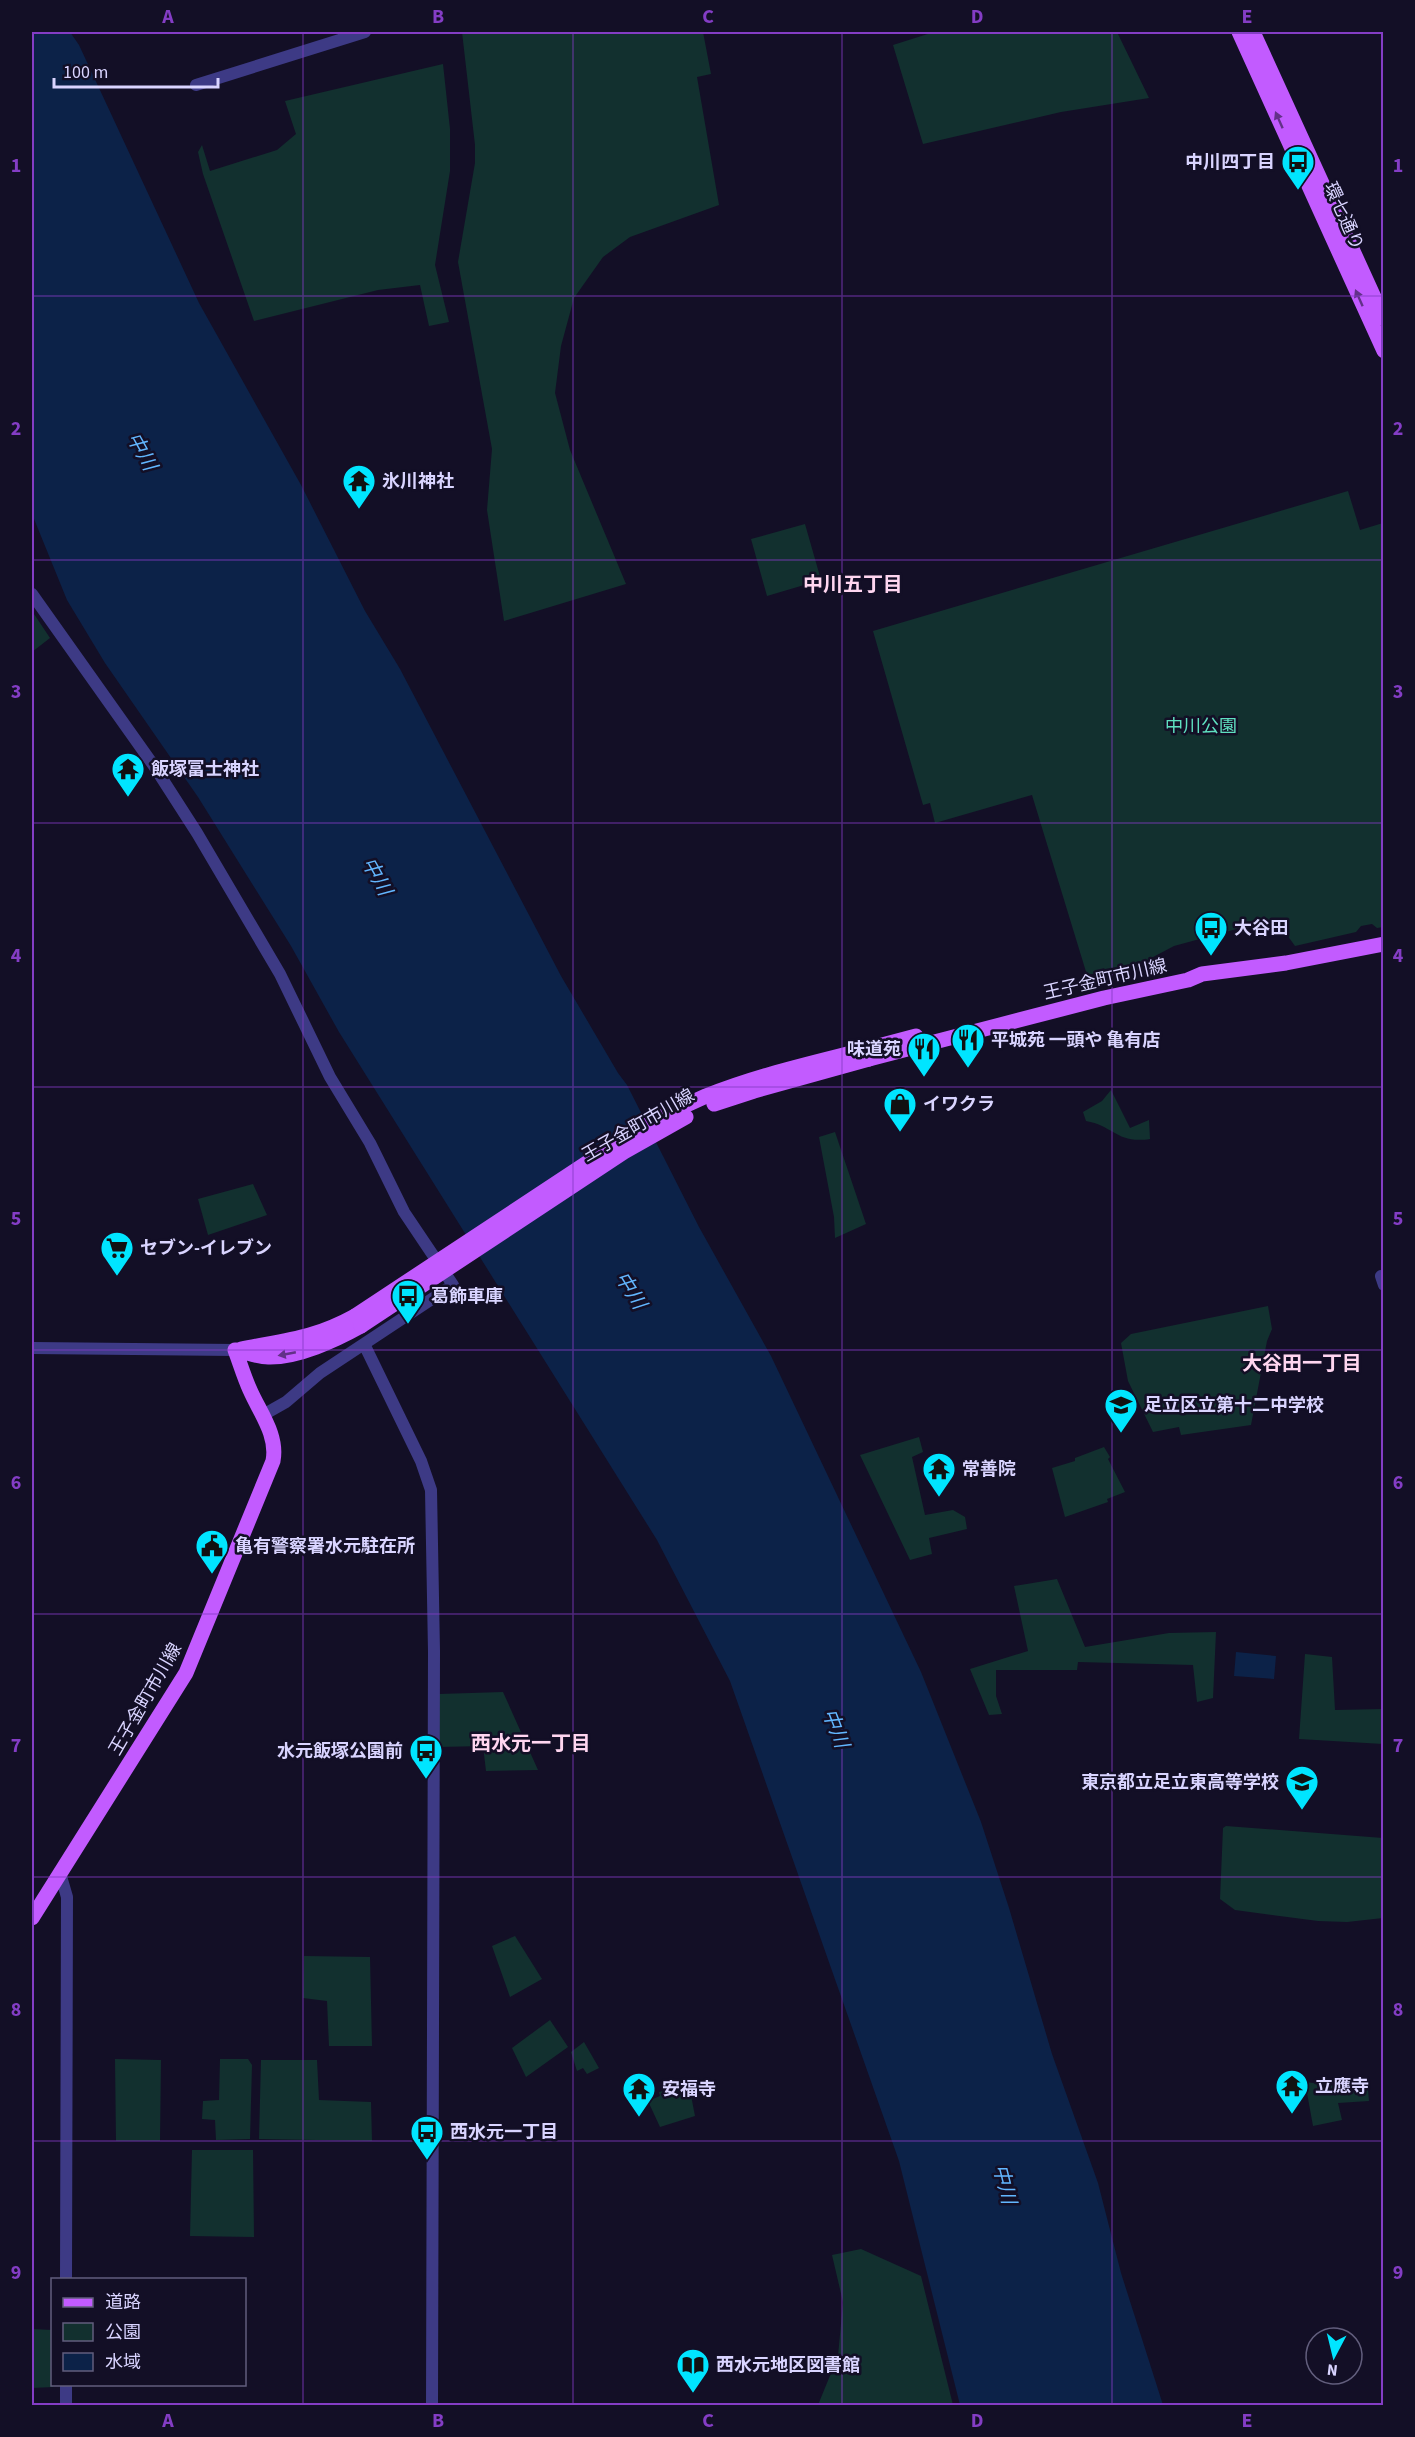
<svg xmlns="http://www.w3.org/2000/svg" width="1415" height="2437" viewBox="0 0 1415 2437" font-family="'Source Sans 3','Noto Sans JP',sans-serif">
	<style>
		.green { fill: #12302f }
		.water { fill: #0c2248 }
		.lines { fill: none; stroke-linecap: round; stroke-linejoin: round }
		.tertiary { stroke: #3d3a85; stroke-width: 12 }
		.primary { stroke: #c25bff; stroke-width: 15 }
		.primary-bridge { stroke: #c25bff; stroke-width: 15 }
		.oneway { fill: #623188 }
		.grid { fill: none; stroke: #843dc5; stroke-width: 1.5; stroke-opacity: 0.55 }
		.labels { text-anchor: middle; stroke-width: 5; stroke-linejoin: round; paint-order: stroke }
		.poi-label { font-size: 18px; font-weight: bold; fill: #d9d4ff; stroke: #130f26; text-anchor: start }
		.street-label { font-size: 18px; fill: #d9d4ff; stroke: #130f26 }
		.park-label { font-size: 18px; fill: #5fe0c0; stroke: #130f26 }
		.water-label { font-size: 20px; font-style: italic; fill: #62b6ff; stroke: #130f26 }
		.neighbourhood-label { font-size: 20px; font-weight: bold; fill: #ffd6f0; stroke: #130f26 }
		.neatline { fill: none; stroke: #843dc5; stroke-width: 2 }
		.grid-label { font-size: 20px; text-anchor: middle; font-weight: bold; fill: #843dc5 }
	</style>
	<rect width="100%" height="100%" fill="#130f26"/>
	<path class="green" d="M 462,32 L 703,32 L 711,74 L 697,77 L 719,205 L 630,237 L 603,257 L 574,298 L 561,346 L 555,393 L 570,450 L 626,584 L 504,621 L 487,510 L 492,449 L 458,262 L 475,163 L 475,145 Z
		M 934,32 L 1117,32 L 1149,98 L 1061,112 L 923,144 L 893,45 Z
		M 443,64 L 450,129 L 450,171 L 435,265 L 449,322 L 429,326 L 420,285 L 378,290 L 254,321 L 203,174 L 198,152 L 202,145 L 210,171 L 277,150 L 296,134 L 285,101 Z
		M 1348,491 L 1360,530 L 1383,523 L 1383,927 L 1377,928 L 1372,924 L 1361,926 L 1356,932 L 1295,946 L 1282,928 L 1266,921 L 1174,946 L 1136,966 L 1087,975 L 1032,795 L 935,823 L 930,803 L 923,805 L 873,631 Z
		M 805,524 L 821,580 L 767,596 L 751,539 Z
		M 32,611 L 50,638 L 32,652 Z
		M 1111,1090 L 1130,1128 L 1149,1120 L 1150,1139 C 1117,1144 1114,1126 1086,1121 L 1083,1112 L 1102,1101 Z
		M 835,1132 L 866,1224 L 835,1238 L 834,1217 L 819,1137 Z
		M 253,1184 L 267,1215 L 208,1235 L 198,1199 Z
		M 1268,1306 L 1272,1329 L 1267,1341 L 1251,1425 L 1181,1435 L 1179,1427 L 1153,1432 L 1128,1381 L 1121,1343 L 1131,1334 Z
		M 919,1437 L 923,1452 L 912,1457 L 925,1515 L 953,1510 L 965,1517 L 967,1529 L 929,1538 L 932,1554 L 910,1560 L 860,1455 Z
		M 1104,1447 L 1110,1457 L 1108,1459 L 1125,1492 L 1107,1499 L 1108,1502 L 1065,1517 L 1052,1468 L 1075,1461 L 1075,1458 Z
		M 1057,1579 L 1085,1647 L 1169,1633 L 1216,1632 L 1213,1698 L 1197,1702 L 1193,1665 L 1078,1662 L 1077,1670 L 996,1670 L 996,1696 L 1002,1714 L 989,1715 L 970,1669 L 1028,1651 L 1014,1586 Z
		M 1305,1654 L 1332,1657 L 1335,1710 L 1383,1709 L 1383,1744 L 1299,1739 Z
		M 503,1692 L 538,1770 L 486,1771 L 483,1746 L 439,1747 L 439,1694 Z
		M 1226,1826 L 1383,1838 L 1383,1918 L 1347,1922 L 1318,1921 L 1235,1910 L 1220,1899 L 1223,1828 Z
		M 515,1936 L 542,1979 L 510,1997 L 492,1946 Z
		M 304,1956 L 370,1957 L 372,2046 L 329,2046 L 327,2001 L 303,1998 Z
		M 550,2020 L 568,2047 L 526,2077 L 512,2048 Z
		M 584,2042 L 599,2068 L 587,2074 L 583,2068 L 577,2071 L 571,2052 Z
		M 115,2059 L 161,2060 L 160,2141 L 116,2141 Z
		M 220,2059 L 248,2059 L 252,2065 L 250,2139 L 216,2140 L 215,2120 L 202,2119 L 203,2101 L 219,2100 Z
		M 261,2060 L 317,2060 L 319,2100 L 371,2102 L 372,2141 L 259,2139 Z
		M 1305,2082 L 1368,2090 L 1369,2101 L 1338,2103 L 1342,2120 L 1313,2126 Z
		M 689,2085 L 695,2116 L 660,2127 L 648,2101 L 660,2096 L 659,2092 Z
		M 192,2150 L 253,2150 L 254,2237 L 190,2236 Z
		M 861,2249 L 921,2276 L 953,2405 L 818,2405 L 838,2356 L 843,2302 L 832,2255 Z
		M 32,2329 L 52,2330 L 53,2387 L 32,2388 Z"/>
	<path class="water" d="M 32,32 L 70,32 L 79,45 L 199,303 L 301,485 L 365,611 L 400,669 L 561,976 L 618,1073 L 627,1085 L 699,1227 L 771,1356 L 921,1672 L 981,1822 L 1009,1908 L 1052,2054 L 1098,2183 L 1121,2273 L 1163,2405 L 960,2405 L 899,2161 L 730,1681 L 657,1540 L 339,1032 L 291,946 L 198,797 L 105,663 L 67,600 L 32,514 Z
		M 1236,1652 L 1276,1656 L 1274,1679 L 1234,1676 Z"/>
	<g class="lines">
		<path class="tertiary" d="M 196,85 L 365,32
			M 32,594 L 154,766 L 197,833 L 280,974 L 330,1077 L 370,1143 L 404,1212 L 453,1285 L 320,1373 L 286,1402 L 263,1415
			M 1381,1276 L 1384,1285
			M 364,1344 L 421,1461 L 431,1490 L 434,1651 L 432,2406
			M 32,1348 L 235,1350
			M 60,1873 L 67,1897 L 66,2280
			M 66,2406 L 66,2384"/>
		<path class="primary" d="M 1239,32 L 1384,351
			M 1253,32 L 1384,319
			M 867,1049 L 916,1036
			M 869,1059 L 1104,998 L 1188,980 L 1202,974 L 1286,963 L 1384,944
			M 241,1349 C 286,1340 313,1339 355,1316
			M 235,1350 C 246,1352 257,1357 268,1357 C 297,1358 336,1340 361,1326
			M 32,1918 L 186,1673 L 273,1461 C 278,1435 260,1413 250,1390 C 244,1377 240,1363 235,1350"/>
		<path class="primary-bridge" d="M 714,1104 L 754,1091 L 869,1059
			M 355,1316 L 620,1141 C 648,1124 676,1109 706,1096 C 758,1075 813,1063 867,1049
			M 361,1326 L 624,1152 L 686,1117"/>
	</g>
	<defs><path id="oneway-solid" d="M-6-.8H1V-3.2L6.5 0L1 3.2V.8H-6Z" transform="scale(1.5)"/></defs>
	<g class="oneway">
		<use href="#oneway-solid" transform="translate(1279 120) rotate(-114)"/>
		<use href="#oneway-solid" transform="translate(1359 298) rotate(-114)"/>
		<use href="#oneway-solid" transform="translate(287 1354) rotate(169)"/>
	</g>
	<path class="grid" d="M 303,32 L 303,2406M 573,32 L 573,2406M 842,32 L 842,2406M 1112,32 L 1112,2406M 32,296 L 1384,296M 32,560 L 1384,560M 32,823 L 1384,823M 32,1087 L 1384,1087M 32,1350 L 1384,1350M 32,1614 L 1384,1614M 32,1877 L 1384,1877M 32,2141 L 1384,2141"/>
	<defs>
		<g id="bus-pin" transform="scale(1.725)"><path d="M0 17L-7.5 6A9.5 9.5 0 1 1 7.5 6Z" fill="#00e5ff" stroke="#130f26"/><path d="M-5-6H5V4H4V6H2V4H-2V6H-4V4H-5ZM-3.5-4V0h7V-4ZM-3.5 1.2v1.5H-2V1.2ZM2 1.2v1.5H3.5V1.2Z" fill="#111"/></g>
		<g id="temple-pin" transform="scale(1.725)"><path d="M0 17L-7.5 6A9.5 9.5 0 1 1 7.5 6Z" fill="#00e5ff" stroke="#130f26"/><path d="M0-6L5-2H3V0L6.5 2.5H4V6H1.5V3h-3V6H-4V2.5H-6.5L-3 0V-2H-5Z" fill="#111"/></g>
		<g id="restaurant-pin" transform="scale(1.725)"><path d="M0 17L-7.5 6A9.5 9.5 0 1 1 7.5 6Z" fill="#00e5ff" stroke="#130f26"/><path d="M-5-6h1v4h1v-4h1v4h1v-4h1v5L-1.5 .5V6h-2V.5L-5-1ZM5-6V6H3V1.5H1.5Q1.5-4 5-6Z" fill="#111"/></g>
		<g id="shop-pin" transform="scale(1.725)"><path d="M0 17L-7.5 6A9.5 9.5 0 1 1 7.5 6Z" fill="#00e5ff" stroke="#130f26"/><path d="M-5-2.5h2.3a2.7 3.5 0 0 1 5.4 0H5L5.5 6h-11ZM-1.5-2.5h3a1.5 2.3 0 0 0-3 0Z" fill="#111"/></g>
		<g id="supermarket-pin" transform="scale(1.725)"><path d="M0 17L-7.5 6A9.5 9.5 0 1 1 7.5 6Z" fill="#00e5ff" stroke="#130f26"/><path d="M-6-5.5h2.5l.6 2H6L4.5 2H-2.5L-4.4-4H-6ZM-1.5 3.2a1.3 1.3 0 1 0 .1 0ZM3 3.2a1.3 1.3 0 1 0 .1 0Z" fill="#111"/></g>
		<g id="school-pin" transform="scale(1.725)"><path d="M0 17L-7.5 6A9.5 9.5 0 1 1 7.5 6Z" fill="#00e5ff" stroke="#130f26"/><path d="M0-5L7-2L0 1L-7-2ZM-4 1L0 2.5L4 1V4Q0 6-4 4Z" fill="#111"/></g>
		<g id="civic-pin" transform="scale(1.725)"><path d="M0 17L-7.5 6A9.5 9.5 0 1 1 7.5 6Z" fill="#00e5ff" stroke="#130f26"/><path d="M-.6-6.5H3V-4.5H.6V-3L4-1V1h2V6H-6V1h2V-1L-.6-3ZM-1.2 2.5V6h2.4V2.5Z" fill="#111"/></g>
		<g id="library-pin" transform="scale(1.725)"><path d="M0 17L-7.5 6A9.5 9.5 0 1 1 7.5 6Z" fill="#00e5ff" stroke="#130f26"/><path d="M-6-4Q-3-5.5-.7-3.5V5Q-3 3-6 4ZM6-4Q3-5.5 .7-3.5V5Q3 3 6 4Z" fill="#111"/></g>
	</defs>
	<g fill-rule="evenodd">
		<use href="#bus-pin" x="1298" y="162"/>
		<use href="#temple-pin" x="359" y="481"/>
		<use href="#temple-pin" x="128" y="769"/>
		<use href="#bus-pin" x="1211" y="928"/>
		<use href="#restaurant-pin" x="968" y="1040"/>
		<use href="#restaurant-pin" x="924" y="1049"/>
		<use href="#shop-pin" x="900" y="1104"/>
		<use href="#supermarket-pin" x="117" y="1248"/>
		<use href="#bus-pin" x="408" y="1296"/>
		<use href="#school-pin" x="1121" y="1405"/>
		<use href="#temple-pin" x="939" y="1469"/>
		<use href="#civic-pin" x="212" y="1546"/>
		<use href="#bus-pin" x="426" y="1751"/>
		<use href="#school-pin" x="1302" y="1782"/>
		<use href="#temple-pin" x="1292" y="2086"/>
		<use href="#temple-pin" x="639" y="2089"/>
		<use href="#bus-pin" x="427" y="2132"/>
		<use href="#library-pin" x="693" y="2365"/>
	</g>
	<g class="labels">
		<g class="poi-label">
			<text x="1275" y="168" text-anchor="end">中川四丁目</text>
			<text x="382" y="487">氷川神社</text>
			<text x="151" y="775">飯塚冨士神社</text>
			<text x="1234" y="934">大谷田</text>
			<text x="991" y="1046">平城苑 一頭や 亀有店</text>
			<text x="901" y="1055" text-anchor="end">味道苑</text>
			<text x="923" y="1110">イワクラ</text>
			<text x="140" y="1254">セブン-イレブン</text>
			<text x="431" y="1302">葛飾車庫</text>
			<text x="1144" y="1411">足立区立第十二中学校</text>
			<text x="962" y="1475">常善院</text>
			<text x="235" y="1552">亀有警察署水元駐在所</text>
			<text x="403" y="1757" text-anchor="end">水元飯塚公園前</text>
			<text x="1279" y="1788" text-anchor="end">東京都立足立東高等学校</text>
			<text x="1315" y="2092">立應寺</text>
			<text x="662" y="2095">安福寺</text>
			<text x="450" y="2138">西水元一丁目</text>
			<text x="716" y="2371">西水元地区図書館</text>
		</g>
		<g class="street-label">
			<text transform="translate(1344 216) rotate(66)" y="6">環七通り</text>
			<text transform="translate(1105 979) rotate(-13)" y="6">王子金町市川線</text>
			<text transform="translate(638 1125) rotate(-30)" y="6">王子金町市川線</text>
			<text transform="translate(145 1699) rotate(-60)" y="6">王子金町市川線</text>
		</g>
		<g class="park-label">
			<text x="1201" y="732">中川公園</text>
		</g>
		<g class="water-label">
			<text transform="translate(142 451) rotate(61)" y="7">中川</text>
			<text transform="translate(377 876) rotate(61)" y="7">中川</text>
			<text transform="translate(631 1290) rotate(58)" y="7">中川</text>
			<text transform="translate(836 1728) rotate(69)" y="7">中川</text>
			<text transform="translate(1005 2184) rotate(76)" y="7">中川</text>
		</g>
		<g class="neighbourhood-label">
			<text x="853" y="591">中川五丁目</text>
			<text x="1302" y="1370">大谷田一丁目</text>
			<text x="531" y="1750">西水元一丁目</text>
		</g>
	</g>
	<rect width="1415" height="2437" fill="none" stroke="#130f26" stroke-width="66"/>
	<rect x="51" y="2278" width="195" height="108" fill="#130f26" stroke="#625e7d" stroke-width="1.5"/>
	<rect x="63" y="2298" width="30" height="9" fill="#c25bff" stroke="#625e7d" stroke-width="1.5"/>
	<text x="105" y="2308" font-size="18" fill="#d9d4ff">道路</text>
	<rect x="63" y="2323" width="30" height="18" fill="#12302f" stroke="#625e7d" stroke-width="1.5"/>
	<text x="105" y="2338" font-size="18" fill="#d9d4ff">公園</text>
	<rect x="63" y="2353" width="30" height="18" fill="#0c2248" stroke="#625e7d" stroke-width="1.5"/>
	<text x="105" y="2368" font-size="18" fill="#d9d4ff">水域</text>
	<g transform="translate(1334 2356) rotate(187)"><circle r="28" fill="#130f26" stroke="#625e7d" stroke-width="1.5"/>
	<path d="M0-4.5L10 22L0 15L-10 22Z" fill="#00e5ff"/>
	<text y="-9" font-size="16" font-weight="bold" text-anchor="middle" fill="#d9d4ff">N</text>
	</g>
	<path d="M54 78v9h164v-9" fill="none" stroke="#d9d4ff" stroke-width="3"/>
	<text x="63" y="78" font-size="18" fill="#d9d4ff" stroke="#130f26" stroke-width="4.5" paint-order="stroke">100 m</text>
	<rect x="33" y="33" width="1349" height="2371" class="neatline"/>
	<g class="grid-label">
		<text x="168" y="23">A</text>
		<text x="438" y="23">B</text>
		<text x="708" y="23">C</text>
		<text x="977" y="23">D</text>
		<text x="1247" y="23">E</text>
		<text x="16" y="172">1</text>
		<text x="1398" y="172">1</text>
		<text x="16" y="435">2</text>
		<text x="1398" y="435">2</text>
		<text x="16" y="698">3</text>
		<text x="1398" y="698">3</text>
		<text x="16" y="962">4</text>
		<text x="1398" y="962">4</text>
		<text x="16" y="1225">5</text>
		<text x="1398" y="1225">5</text>
		<text x="16" y="1489">6</text>
		<text x="1398" y="1489">6</text>
		<text x="16" y="1752">7</text>
		<text x="1398" y="1752">7</text>
		<text x="16" y="2016">8</text>
		<text x="1398" y="2016">8</text>
		<text x="16" y="2279">9</text>
		<text x="1398" y="2279">9</text>
		<text x="168" y="2427">A</text>
		<text x="438" y="2427">B</text>
		<text x="708" y="2427">C</text>
		<text x="977" y="2427">D</text>
		<text x="1247" y="2427">E</text>
	</g>
</svg>
